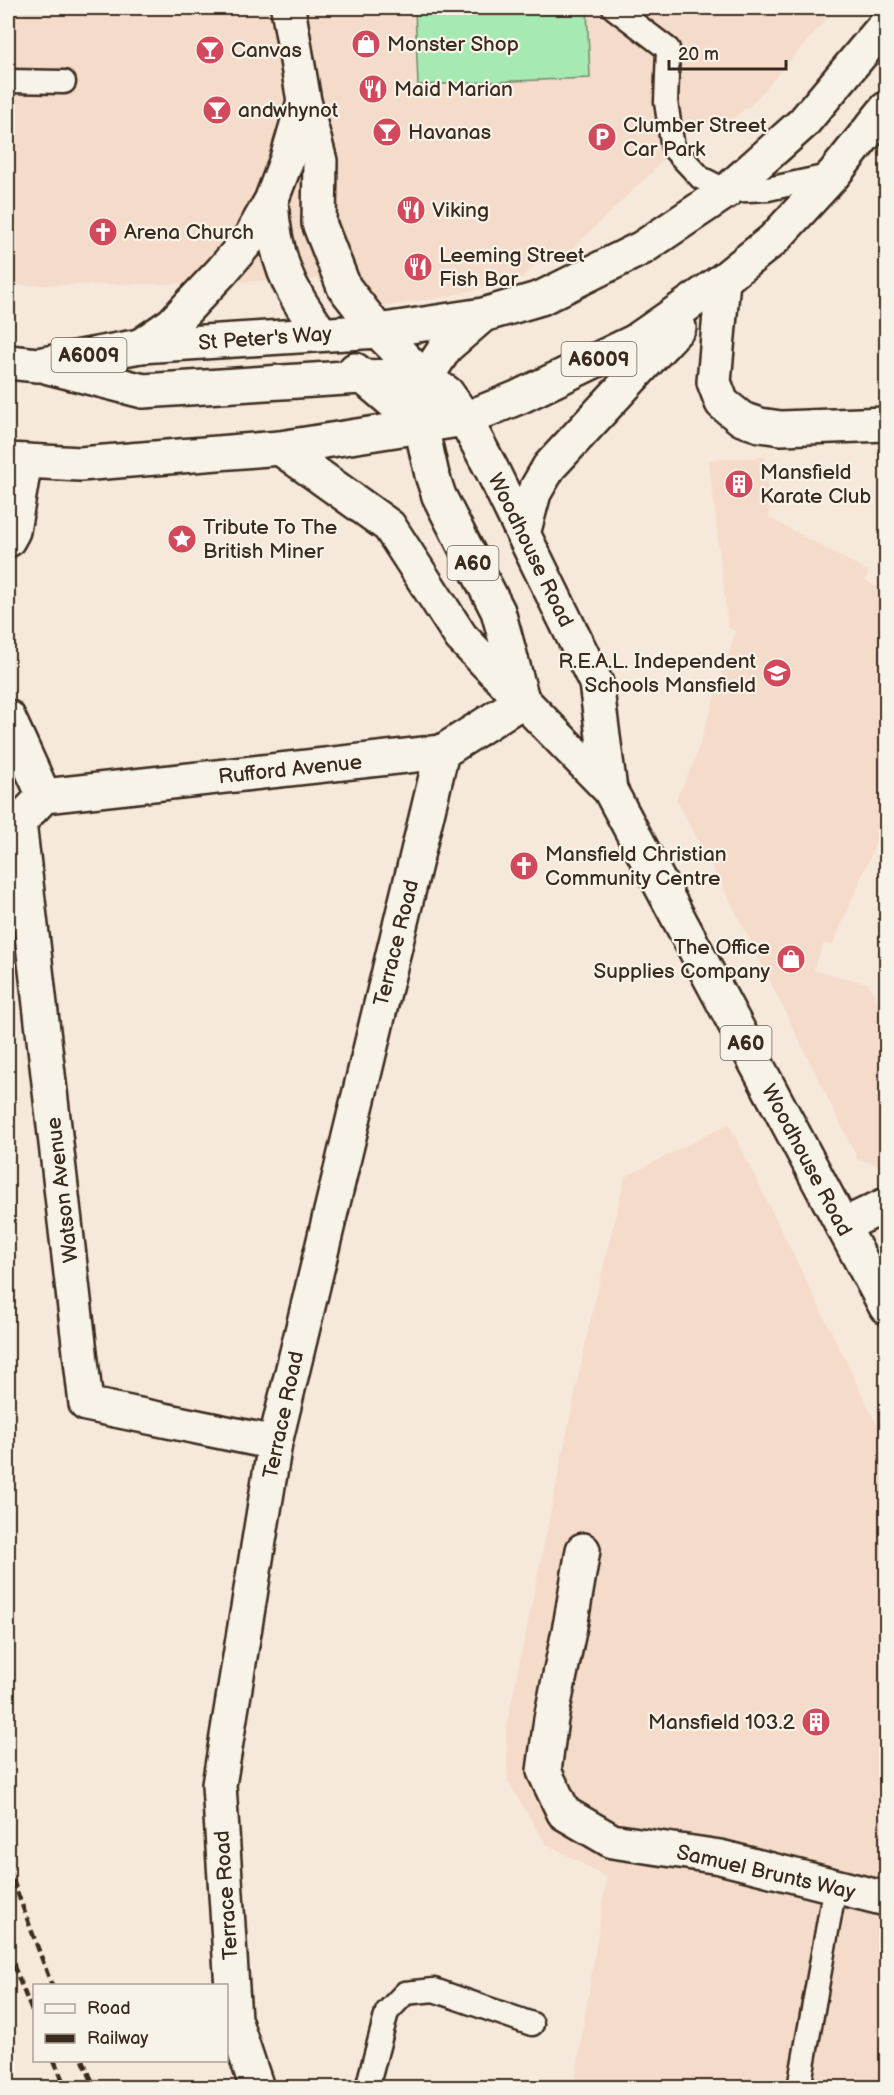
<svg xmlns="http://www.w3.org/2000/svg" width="894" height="2095" viewBox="0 0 894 2095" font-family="'Balsamiq Sans',sans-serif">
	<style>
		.built { fill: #f4dbca }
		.grass { fill: #a7e9b3; stroke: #718a68; stroke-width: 1.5 }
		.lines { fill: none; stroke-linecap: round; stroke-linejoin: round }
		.lane-casing { stroke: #3b2a1e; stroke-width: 27 }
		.street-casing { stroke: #3b2a1e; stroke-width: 38 }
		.secondary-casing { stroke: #3b2a1e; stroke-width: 38 }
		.highway-casing { stroke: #3b2a1e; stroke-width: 38 }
		.lane { stroke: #f7f3e8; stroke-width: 22 }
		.street { stroke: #f7f3e8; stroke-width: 33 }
		.secondary { stroke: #f7f3e8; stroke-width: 33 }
		.highway { stroke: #f7f3e8; stroke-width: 33 }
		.rail { stroke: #3b2a1e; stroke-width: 4.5; stroke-dasharray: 9 4.5; stroke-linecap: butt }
		.labels { text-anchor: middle; stroke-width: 4.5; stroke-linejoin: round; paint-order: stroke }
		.shield { fill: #f7f3e8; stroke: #73665b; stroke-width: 1.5 }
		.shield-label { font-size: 20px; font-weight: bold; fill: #3b2a1e }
		.poi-label { font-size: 21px; fill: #3b2a1e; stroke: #f7f3e8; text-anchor: start }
		.street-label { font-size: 21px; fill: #3b2a1e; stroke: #f7f3e8 }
	</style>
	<rect width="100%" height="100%" fill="#f6e8da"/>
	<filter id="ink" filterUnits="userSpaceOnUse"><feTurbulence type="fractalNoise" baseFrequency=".0167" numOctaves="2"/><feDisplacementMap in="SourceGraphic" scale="12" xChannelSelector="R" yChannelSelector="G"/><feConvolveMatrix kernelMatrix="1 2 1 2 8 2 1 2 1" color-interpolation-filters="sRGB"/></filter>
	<g filter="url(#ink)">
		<path class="built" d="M 8,8 L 836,8 L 752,104 L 727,122 L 695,123 L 650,174 L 558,262 L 538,263 L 521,278 L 445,297 L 381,307 L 352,278 L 159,284 L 8,285 Z
			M 765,457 L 769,518 L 869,572 L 865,580 L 886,593 L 886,820 L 832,946 L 824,943 L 813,970 L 869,984 L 886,1019 L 886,1165 L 883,1167 L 858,1159 L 732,904 L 676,799 L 693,765 L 736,631 L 728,628 L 709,460 Z
			M 729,1124 L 886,1443 L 886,2087 L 574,2087 L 607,1877 L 545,1843 L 508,1781 L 506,1729 L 588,1331 L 625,1177 Z"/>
		<path class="grass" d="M 415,8 L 587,8 L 590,78 L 418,85 Z"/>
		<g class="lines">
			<g class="lane-casing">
				<path id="lane" d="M 614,8 L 668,49 L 666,102 L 673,148 L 701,178 L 727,191 L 768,189 L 833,175
					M 8,81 L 64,82
					M 367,2088 L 387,2012 L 405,1993 L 434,1990 L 532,2024
					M 799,2088 L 835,1886"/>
			</g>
			<g class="street-casing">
				<path id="street" d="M 288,8 L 304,101 L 320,161 L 319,223 L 344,287 L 378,331
					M 271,201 C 273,233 280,268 296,295 C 303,309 313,321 321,334
					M 723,280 L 714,382 L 722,403 L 742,419 L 760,425 L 781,428 L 886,424
					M 140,346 L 172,324 L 222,271 L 250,238 L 271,201 L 287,159 L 304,101
					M 8,717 L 44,796
					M 44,796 L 19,822 L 86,1404 L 275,1443
					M 44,796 L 442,752 L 522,701
					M 842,1226 L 886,1205
					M 583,1550 L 571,1621 L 551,1719 L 544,1771 L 564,1813 L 612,1841 L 720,1857 L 886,1899
					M 257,2088 L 234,2019 L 219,1785 L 275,1443 L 442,752"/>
			</g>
			<g class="secondary-casing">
				<path id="secondary" d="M 8,540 L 13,531 L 25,461"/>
			</g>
			<g class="highway-casing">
				<path id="highway" d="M 483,315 L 446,347 L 425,379 L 420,401 L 421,426 L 432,475 L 439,496 L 498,611 L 522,699
					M 378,331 L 425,379 L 447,393 L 465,419 L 492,470 L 596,683 L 610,790
					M 8,362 L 38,365 L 140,346 L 378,331 L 483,315 L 541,298 L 642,248 L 727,191 L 803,123 L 886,24
					M 49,367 L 143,391 L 361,377 L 396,376 L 425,379
					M 355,370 L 421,426
					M 280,448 L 389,526 L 461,637 L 610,790 L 886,1307
					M 8,460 L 80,464 L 280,448 L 465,419 L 519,397 L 634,342 L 723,280 L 774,239 L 833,175 L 886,109
					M 523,534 L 534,493 L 549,467 L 679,327"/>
			</g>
			<use href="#lane" class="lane"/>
			<use href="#street" class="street"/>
			<use href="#secondary" class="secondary"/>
			<use href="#highway" class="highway"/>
			<path class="rail" d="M 8,1867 L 52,1986
				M 8,1952 L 34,2016
				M 54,2060 L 66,2088
				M 83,2060 L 95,2088"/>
		</g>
	</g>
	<defs>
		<g id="shop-disc" transform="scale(1.5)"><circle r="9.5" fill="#d1495b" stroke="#f7f3e8"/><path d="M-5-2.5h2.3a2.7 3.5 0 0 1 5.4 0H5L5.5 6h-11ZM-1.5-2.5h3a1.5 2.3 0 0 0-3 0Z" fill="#fff"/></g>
		<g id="bar-disc" transform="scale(1.5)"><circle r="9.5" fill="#d1495b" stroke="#f7f3e8"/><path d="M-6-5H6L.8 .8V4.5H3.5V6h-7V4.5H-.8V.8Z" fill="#fff"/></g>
		<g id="restaurant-disc" transform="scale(1.5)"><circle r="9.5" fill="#d1495b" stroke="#f7f3e8"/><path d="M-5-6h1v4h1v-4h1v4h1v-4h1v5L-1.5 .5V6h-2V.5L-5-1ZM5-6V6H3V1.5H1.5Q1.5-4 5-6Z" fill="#fff"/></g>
		<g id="parking-disc" transform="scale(1.5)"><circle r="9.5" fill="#d1495b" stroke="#f7f3e8"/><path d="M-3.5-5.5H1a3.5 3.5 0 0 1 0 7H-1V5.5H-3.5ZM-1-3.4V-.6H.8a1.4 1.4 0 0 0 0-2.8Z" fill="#fff"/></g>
		<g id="church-disc" transform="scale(1.5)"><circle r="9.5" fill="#d1495b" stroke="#f7f3e8"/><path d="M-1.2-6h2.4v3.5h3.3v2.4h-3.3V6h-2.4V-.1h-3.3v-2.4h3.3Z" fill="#fff"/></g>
		<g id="building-disc" transform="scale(1.5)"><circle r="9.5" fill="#d1495b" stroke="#f7f3e8"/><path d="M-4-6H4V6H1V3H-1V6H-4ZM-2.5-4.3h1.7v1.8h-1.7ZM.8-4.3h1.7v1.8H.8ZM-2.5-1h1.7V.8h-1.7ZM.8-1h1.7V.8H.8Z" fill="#fff"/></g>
		<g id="sight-disc" transform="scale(1.5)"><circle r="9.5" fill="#d1495b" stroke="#f7f3e8"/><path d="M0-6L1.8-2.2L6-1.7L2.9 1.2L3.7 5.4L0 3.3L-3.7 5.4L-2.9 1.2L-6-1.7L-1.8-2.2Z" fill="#fff"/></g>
		<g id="school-disc" transform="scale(1.5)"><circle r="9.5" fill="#d1495b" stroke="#f7f3e8"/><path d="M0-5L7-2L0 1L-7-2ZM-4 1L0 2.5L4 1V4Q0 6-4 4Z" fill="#fff"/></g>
	</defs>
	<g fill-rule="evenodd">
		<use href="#shop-disc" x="366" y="44"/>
		<use href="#bar-disc" x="210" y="50"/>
		<use href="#restaurant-disc" x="373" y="89"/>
		<use href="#bar-disc" x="217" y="110"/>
		<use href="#bar-disc" x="387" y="132"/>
		<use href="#parking-disc" x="602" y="137"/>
		<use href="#restaurant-disc" x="411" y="210"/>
		<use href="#church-disc" x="103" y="232"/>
		<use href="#restaurant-disc" x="418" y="267"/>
		<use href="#building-disc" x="739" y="484"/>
		<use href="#sight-disc" x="182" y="539"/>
		<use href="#school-disc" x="777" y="673"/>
		<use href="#church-disc" x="524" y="866"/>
		<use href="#shop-disc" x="791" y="959"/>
		<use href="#building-disc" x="816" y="1722"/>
	</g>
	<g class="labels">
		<g class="shield">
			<rect x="51.5" y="338" width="75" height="34" rx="4.5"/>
			<rect x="561.5" y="342" width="75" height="34" rx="4.5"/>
			<rect x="447.5" y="546" width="51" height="34" rx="4.5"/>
			<rect x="720.5" y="1026" width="51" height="34" rx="4.5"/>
		</g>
		<g class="shield-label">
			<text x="89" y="362">A6009</text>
			<text x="599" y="366">A6009</text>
			<text x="473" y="570">A60</text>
			<text x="746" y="1050">A60</text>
		</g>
		<g class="poi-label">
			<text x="387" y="51">Monster Shop</text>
			<text x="231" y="57">Canvas</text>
			<text x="394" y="96">Maid Marian</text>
			<text x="238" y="117">andwhynot</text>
			<text x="623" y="132">Clumber Street<tspan x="623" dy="24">Car Park</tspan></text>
			<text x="408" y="139">Havanas</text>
			<text x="432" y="217">Viking</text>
			<text x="124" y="239">Arena Church</text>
			<text x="439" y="262">Leeming Street<tspan x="439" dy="24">Fish Bar</tspan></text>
			<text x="760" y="479">Mansfield<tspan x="760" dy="24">Karate Club</tspan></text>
			<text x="203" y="534">Tribute To The<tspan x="203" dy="24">British Miner</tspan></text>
			<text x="756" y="668" text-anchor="end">R.E.A.L. Independent<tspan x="756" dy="24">Schools Mansfield</tspan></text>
			<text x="545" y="861">Mansfield Christian<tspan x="545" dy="24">Community Centre</tspan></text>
			<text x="770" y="954" text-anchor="end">The Office<tspan x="770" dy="24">Supplies Company</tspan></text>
			<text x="795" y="1729" text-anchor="end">Mansfield 103.2</text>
		</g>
		<g class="street-label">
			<text transform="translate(265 338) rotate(-4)" y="7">St Peter's Way</text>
			<text transform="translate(531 550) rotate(64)" y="7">Woodhouse Road</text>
			<text transform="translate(290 769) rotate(-6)" y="7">Rufford Avenue</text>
			<text transform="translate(396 943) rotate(-76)" y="7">Terrace Road</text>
			<text transform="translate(807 1160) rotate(62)" y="7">Woodhouse Road</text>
			<text transform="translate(62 1190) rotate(-97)" y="7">Watson Avenue</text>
			<text transform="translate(283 1415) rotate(-78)" y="7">Terrace Road</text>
			<text transform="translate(766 1872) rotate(13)" y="7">Samuel Brunts Way</text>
			<text transform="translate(226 1895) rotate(-94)" y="7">Terrace Road</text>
		</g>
	</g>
	<rect width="894" height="2095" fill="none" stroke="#f7f3e8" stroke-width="30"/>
	<rect x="15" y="15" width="864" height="2065" fill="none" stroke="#3b2a1e" stroke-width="2" filter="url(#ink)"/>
	<rect x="33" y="1984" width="195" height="78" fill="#f7f3e8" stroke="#aca397" stroke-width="1.5"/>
	<rect x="45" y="2004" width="30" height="9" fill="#f7f3e8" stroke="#aca397" stroke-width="1.5"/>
	<text x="87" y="2014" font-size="18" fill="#3b2a1e">Road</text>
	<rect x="45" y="2034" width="30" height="9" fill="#3b2a1e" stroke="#aca397" stroke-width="1.5"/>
	<text x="87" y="2044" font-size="18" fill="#3b2a1e">Railway</text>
	<path d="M669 60v9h117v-9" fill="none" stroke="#3b2a1e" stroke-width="3"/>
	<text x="678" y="60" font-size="18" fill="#3b2a1e" stroke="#f7f3e8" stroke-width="4.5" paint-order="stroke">20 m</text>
</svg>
